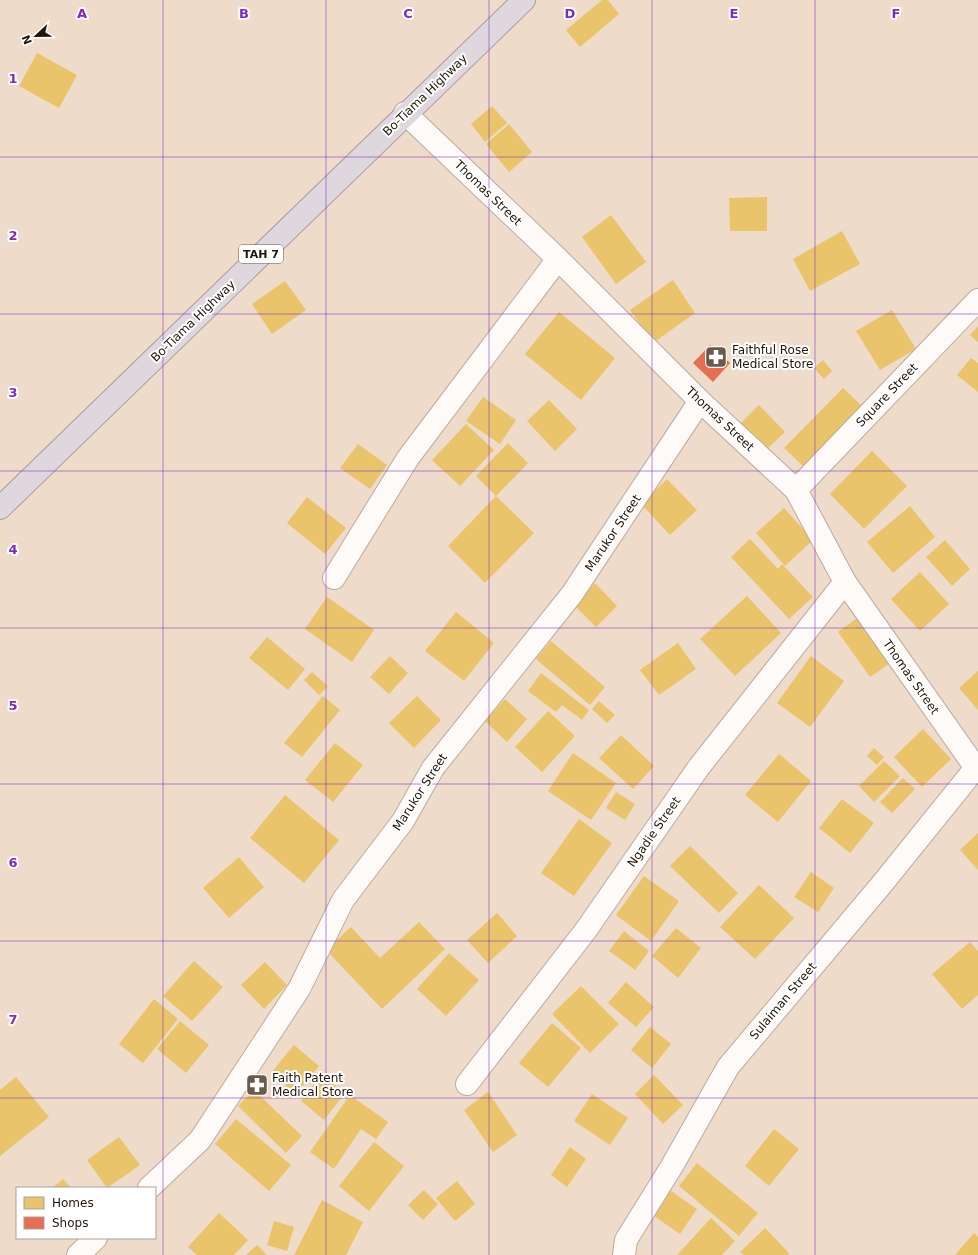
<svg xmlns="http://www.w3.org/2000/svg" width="978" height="1255" viewBox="0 0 978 1255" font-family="'DejaVu Sans',sans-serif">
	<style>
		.homes { fill: #e9c46a }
		.shops { fill: #e76f51 }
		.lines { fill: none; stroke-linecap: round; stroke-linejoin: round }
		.street-casing { stroke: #bbab9e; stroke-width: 24 }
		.highway-casing { stroke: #ab9c9e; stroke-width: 24 }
		.street { stroke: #fdfaf7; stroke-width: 22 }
		.highway { stroke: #ded7de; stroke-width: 22 }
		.grid { fill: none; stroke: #7b2cbf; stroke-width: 1; stroke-opacity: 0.55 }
		.labels { text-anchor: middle; stroke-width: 4; stroke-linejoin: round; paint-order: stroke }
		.shield { fill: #fff; stroke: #645b54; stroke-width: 1 }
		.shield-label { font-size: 11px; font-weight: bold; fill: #22150a }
		.street-label { font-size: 12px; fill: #22150a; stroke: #fff }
		.poi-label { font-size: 12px; fill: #22150a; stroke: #fff; text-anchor: start }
		.grid-label { font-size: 13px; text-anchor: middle; font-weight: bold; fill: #7b2cbf; stroke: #fff; stroke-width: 4; stroke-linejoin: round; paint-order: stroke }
	</style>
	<rect width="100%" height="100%" fill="#efdbca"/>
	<path class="homes" d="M 602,0 L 608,0 L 619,14 L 580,47 L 566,30 Z
		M 37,53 L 77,75 L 59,108 L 19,86 Z
		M 492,106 L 507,123 L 485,142 L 471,124 Z
		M 509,124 L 532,152 L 509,172 L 486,144 Z
		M 767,197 L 767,231 L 730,231 L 729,198 Z
		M 611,215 L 646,262 L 616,284 L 582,237 Z
		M 842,231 L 860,264 L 810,291 L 793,259 Z
		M 673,280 L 695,313 L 653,343 L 630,310 Z
		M 285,281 L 306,310 L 272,334 L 252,304 Z
		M 892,310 L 916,349 L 880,370 L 856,331 Z
		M 559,312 L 615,358 L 581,400 L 525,354 Z
		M 978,326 L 978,342 L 970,335 Z
		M 971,358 L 978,363 L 978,392 L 957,375 Z
		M 823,360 L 832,371 L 824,379 L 814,368 Z
		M 843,388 L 863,407 L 804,467 L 784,448 Z
		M 483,397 L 516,420 L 500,444 L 466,421 Z
		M 549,400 L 577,429 L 555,451 L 527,421 Z
		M 759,405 L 785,432 L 763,453 L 738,426 Z
		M 466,424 L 494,450 L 460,486 L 432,460 Z
		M 508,443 L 528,463 L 496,496 L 476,476 Z
		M 358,444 L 387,465 L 370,489 L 340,468 Z
		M 872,451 L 907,486 L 864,529 L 830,494 Z
		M 667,479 L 697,510 L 670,535 L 641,504 Z
		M 496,496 L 534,533 L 485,583 L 448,546 Z
		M 307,497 L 346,528 L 325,554 L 287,523 Z
		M 910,506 L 935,537 L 893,573 L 867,542 Z
		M 784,508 L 813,540 L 785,566 L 756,533 Z
		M 750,539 L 778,569 L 782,564 L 813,597 L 789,619 L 731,557 Z
		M 945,540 L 970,569 L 952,586 L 926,557 Z
		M 920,572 L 949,604 L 920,631 L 891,599 Z
		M 595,583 L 617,606 L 596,627 L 574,605 Z
		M 747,596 L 781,633 L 735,676 L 700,639 Z
		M 327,597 L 374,630 L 352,662 L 305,629 Z
		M 456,612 L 494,643 L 464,681 L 425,651 Z
		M 857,618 L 889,664 L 870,677 L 838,632 Z
		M 267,637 L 305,669 L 288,690 L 249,658 Z
		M 551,641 L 605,687 L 590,705 L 536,659 Z
		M 678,643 L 696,669 L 659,695 L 640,670 Z
		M 390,656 L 408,673 L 389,694 L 370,677 Z
		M 811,656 L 844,681 L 810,727 L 777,703 Z
		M 978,671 L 978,710 L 959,688 Z
		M 312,672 L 328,686 L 319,695 L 304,680 Z
		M 541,673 L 589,710 L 582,720 L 562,705 L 556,712 L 528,691 Z
		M 323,696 L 340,710 L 302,757 L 284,743 Z
		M 417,696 L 441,720 L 414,748 L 389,723 Z
		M 505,699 L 527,719 L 507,742 L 485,721 Z
		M 599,701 L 615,715 L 607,723 L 592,709 Z
		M 548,711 L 575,736 L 542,772 L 515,747 Z
		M 923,729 L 951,759 L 922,787 L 894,757 Z
		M 621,735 L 654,766 L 633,789 L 599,758 Z
		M 335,743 L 363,765 L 333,802 L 305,780 Z
		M 874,748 L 884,757 L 877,765 L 867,756 Z
		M 573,753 L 616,783 L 591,820 L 548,791 Z
		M 779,754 L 811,781 L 778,822 L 745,795 Z
		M 884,761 L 900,776 L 874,802 L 859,786 Z
		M 903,778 L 915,789 L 892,813 L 880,802 Z
		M 616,792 L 635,804 L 625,820 L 606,808 Z
		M 285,795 L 339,840 L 304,883 L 250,838 Z
		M 842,799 L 874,823 L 850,853 L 819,828 Z
		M 579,819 L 612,843 L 574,896 L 541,873 Z
		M 978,833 L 978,870 L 960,850 Z
		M 690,846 L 738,893 L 719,913 L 670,866 Z
		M 239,857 L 264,887 L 229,918 L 203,888 Z
		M 811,872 L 834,888 L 818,912 L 794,897 Z
		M 644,876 L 679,901 L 651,941 L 616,915 Z
		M 759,885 L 794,918 L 755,959 L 720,927 Z
		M 497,913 L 517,936 L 488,963 L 467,940 Z
		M 419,922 L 445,949 L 382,1009 L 326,950 L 351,927 L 380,958 Z
		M 676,928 L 701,948 L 678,978 L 652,956 Z
		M 624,931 L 649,951 L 635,970 L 609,951 Z
		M 970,942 L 978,951 L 978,995 L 962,1009 L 932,974 Z
		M 449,953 L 479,980 L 446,1016 L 417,989 Z
		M 194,961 L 223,987 L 192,1021 L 163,996 Z
		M 265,962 L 287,985 L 264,1009 L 241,985 Z
		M 626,982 L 654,1007 L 636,1027 L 608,1003 Z
		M 581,986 L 619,1024 L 590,1053 L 552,1014 Z
		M 154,999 L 178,1019 L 143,1063 L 119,1044 Z
		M 180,1021 L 209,1045 L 186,1073 L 157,1049 Z
		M 552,1023 L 581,1048 L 548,1087 L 519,1063 Z
		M 650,1027 L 671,1044 L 652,1068 L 631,1050 Z
		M 294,1045 L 319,1066 L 296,1094 L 271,1073 Z
		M 321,1075 L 345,1093 L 324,1120 L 301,1101 Z
		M 654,1075 L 683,1105 L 663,1124 L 635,1094 Z
		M 16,1077 L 49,1117 L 0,1156 L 0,1090 Z
		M 254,1090 L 302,1136 L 286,1153 L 238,1106 Z
		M 488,1092 L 517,1135 L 493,1152 L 464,1110 Z
		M 592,1094 L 628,1118 L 610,1145 L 574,1121 Z
		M 350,1095 L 388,1122 L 376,1139 L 361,1129 L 334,1169 L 310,1152 Z
		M 236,1119 L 291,1165 L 269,1191 L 215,1144 Z
		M 774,1129 L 799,1149 L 769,1186 L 745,1166 Z
		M 119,1137 L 140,1165 L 107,1188 L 87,1160 Z
		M 374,1142 L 404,1166 L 369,1211 L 339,1186 Z
		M 570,1147 L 586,1159 L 567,1187 L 551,1175 Z
		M 697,1163 L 758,1213 L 739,1236 L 679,1186 Z
		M 63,1179 L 71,1188 L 52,1188 Z
		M 457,1181 L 475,1204 L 455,1221 L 436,1198 Z
		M 668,1189 L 697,1209 L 680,1234 L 651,1214 Z
		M 424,1190 L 438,1204 L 423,1220 L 408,1205 Z
		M 322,1200 L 363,1222 L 346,1255 L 294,1255 Z
		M 219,1213 L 248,1240 L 234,1255 L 197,1255 L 188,1247 Z
		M 711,1218 L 735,1241 L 722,1255 L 677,1255 Z
		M 274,1221 L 294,1227 L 287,1251 L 267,1245 Z
		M 765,1228 L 789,1253 L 788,1255 L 744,1255 L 740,1252 Z
		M 974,1233 L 978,1237 L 978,1255 L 955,1255 Z
		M 257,1245 L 267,1255 L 246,1255 Z"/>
	<path class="shops" d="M 710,345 L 730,363 L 713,382 L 693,363 Z"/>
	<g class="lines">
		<g class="street-casing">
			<path id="street" d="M 405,113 L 558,259 L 700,401 L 796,490 L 845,582 L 978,771
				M 796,490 L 978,300
				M 334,578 L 408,458 L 558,259
				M 467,1084 L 586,930 L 699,767 L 845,582
				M 149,1188 L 200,1140 L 299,989 L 343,900 L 403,821 L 433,768 L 572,594 L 700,401
				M 78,1255 L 96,1238
				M 624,1255 L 626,1240 L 672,1166 L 728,1067 L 882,884 L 978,765"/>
		</g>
		<g class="highway-casing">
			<path id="highway" d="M 0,508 L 524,0"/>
		</g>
		<use href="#street" class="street"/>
		<use href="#highway" class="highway"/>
	</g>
	<path class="grid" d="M 163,0 L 163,1255M 326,0 L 326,1255M 489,0 L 489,1255M 652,0 L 652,1255M 815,0 L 815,1255M 0,157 L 978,157M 0,314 L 978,314M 0,471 L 978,471M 0,628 L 978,628M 0,784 L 978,784M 0,941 L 978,941M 0,1098 L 978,1098"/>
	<defs>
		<g id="pharmacy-square" transform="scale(1.15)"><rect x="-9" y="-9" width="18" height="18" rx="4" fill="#6a5a4d" stroke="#fff"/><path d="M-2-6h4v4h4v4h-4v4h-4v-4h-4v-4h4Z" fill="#fff"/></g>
	</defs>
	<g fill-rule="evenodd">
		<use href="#pharmacy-square" x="716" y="357"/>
		<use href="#pharmacy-square" x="257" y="1085"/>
	</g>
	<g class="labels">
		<rect class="shield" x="239" y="245" width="44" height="18" rx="3"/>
		<g class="shield-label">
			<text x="261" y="258">TAH 7</text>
		</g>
		<g class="street-label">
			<text transform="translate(425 95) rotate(-44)" y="4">Bo-Tiama Highway</text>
			<text transform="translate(488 193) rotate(44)" y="4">Thomas Street</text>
			<text transform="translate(193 321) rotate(-44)" y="4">Bo-Tiama Highway</text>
			<text transform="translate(887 395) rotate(-46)" y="4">Square Street</text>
			<text transform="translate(720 419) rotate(43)" y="4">Thomas Street</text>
			<text transform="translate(613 533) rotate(-56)" y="4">Marukor Street</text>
			<text transform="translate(911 677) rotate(55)" y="4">Thomas Street</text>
			<text transform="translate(420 792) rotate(-57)" y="4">Marukor Street</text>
			<text transform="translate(654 832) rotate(-55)" y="4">Ngadie Street</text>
			<text transform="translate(783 1001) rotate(-50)" y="4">Sulaiman Street</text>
		</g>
		<g class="poi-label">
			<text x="732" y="354">Faithful Rose<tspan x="732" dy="14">Medical Store</tspan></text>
			<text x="272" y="1082">Faith Patent<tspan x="272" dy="14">Medical Store</tspan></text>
		</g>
	</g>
	<g class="grid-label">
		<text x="82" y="18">A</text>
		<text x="244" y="18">B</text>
		<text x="408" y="18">C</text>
		<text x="570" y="18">D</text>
		<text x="734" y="18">E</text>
		<text x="896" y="18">F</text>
		<text x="13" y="83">1</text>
		<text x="13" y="240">2</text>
		<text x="13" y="397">3</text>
		<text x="13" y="554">4</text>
		<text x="13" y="710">5</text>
		<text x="13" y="867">6</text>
		<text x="13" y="1024">7</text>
	</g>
	<rect x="16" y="1187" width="140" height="52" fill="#ffffff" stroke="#a7a19d"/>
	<rect x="24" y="1197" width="20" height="12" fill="#e9c46a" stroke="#a7a19d"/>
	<text x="52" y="1207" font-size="12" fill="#22150a">Homes</text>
	<rect x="24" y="1217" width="20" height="12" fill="#e76f51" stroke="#a7a19d"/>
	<text x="52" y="1227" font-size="12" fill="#22150a">Shops</text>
	<g transform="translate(36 36) rotate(248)" stroke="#ffffff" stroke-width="3" paint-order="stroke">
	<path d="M0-3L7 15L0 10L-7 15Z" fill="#22150a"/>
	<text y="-6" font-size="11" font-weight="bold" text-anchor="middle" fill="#22150a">N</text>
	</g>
</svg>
